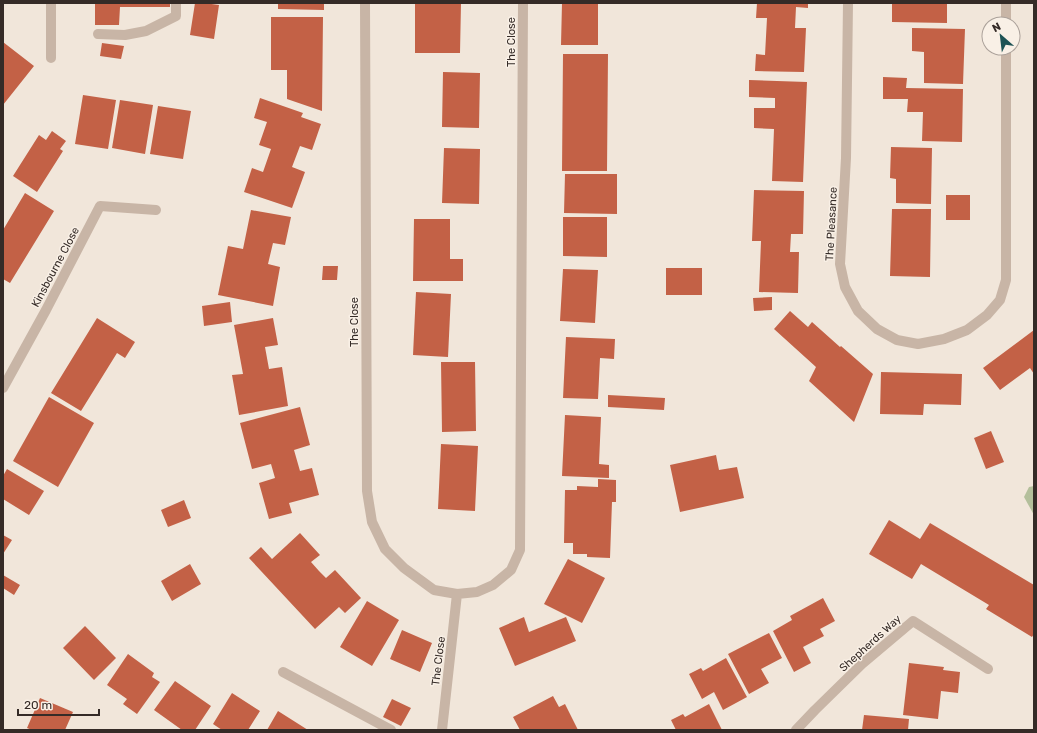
<svg xmlns="http://www.w3.org/2000/svg" width="1037" height="733" viewBox="0 0 1037 733" font-family="Rubik,sans-serif">
	<style>
		.green { fill: #b4bf9b }
		.building { fill: #c36146 }
		.lines { fill: none; stroke-linecap: round; stroke-linejoin: round }
		.lane { stroke: #c8b5a6; stroke-width: 10 }
		.street { stroke: #c8b5a6; stroke-width: 10 }
		.labels { text-anchor: middle; stroke-width: 3; stroke-linejoin: round; paint-order: stroke }
		.street-label { font-size: 11px; fill: #352b27; stroke: #f9f0e6 }
	</style>
	<rect width="100%" height="100%" fill="#f1e6da"/>
	<path class="green" d="M 1034,486 L 1034,515 L 1024,497 L 1029,487 Z"/>
	<path class="building" d="M 95,3 L 170,3 L 170,7 L 120,7 L 119,25 L 95,25 Z
		M 195,3 L 204,3 L 219,5 L 214,39 L 190,35 Z
		M 278,3 L 324,3 L 324,10 L 278,9 Z
		M 415,3 L 461,3 L 460,53 L 415,53 Z
		M 562,3 L 598,3 L 598,45 L 561,45 Z
		M 757,3 L 808,3 L 808,8 L 796,7 L 795,28 L 806,28 L 804,72 L 755,71 L 756,54 L 765,55 L 767,18 L 756,18 Z
		M 892,3 L 947,3 L 947,23 L 892,22 Z
		M 271,17 L 323,17 L 322,111 L 287,99 L 287,70 L 271,70 Z
		M 912,28 L 965,29 L 963,84 L 924,83 L 924,52 L 912,51 Z
		M 3,42 L 34,66 L 3,105 Z
		M 102,43 L 124,46 L 121,59 L 100,56 Z
		M 563,54 L 608,54 L 607,171 L 562,171 Z
		M 443,72 L 480,73 L 479,128 L 442,127 Z
		M 883,77 L 907,78 L 906,88 L 963,89 L 962,142 L 922,141 L 923,112 L 907,112 L 908,99 L 883,99 Z
		M 749,80 L 807,82 L 803,182 L 772,181 L 774,129 L 754,128 L 754,108 L 775,108 L 775,98 L 749,97 Z
		M 83,95 L 116,100 L 108,149 L 75,144 Z
		M 260,98 L 303,113 L 301,117 L 321,124 L 312,150 L 300,146 L 292,167 L 305,172 L 292,208 L 244,192 L 252,168 L 263,172 L 271,149 L 259,145 L 267,122 L 254,118 Z
		M 120,100 L 153,105 L 145,154 L 112,148 Z
		M 158,106 L 191,111 L 183,159 L 150,154 Z
		M 52,131 L 66,141 L 60,149 L 63,151 L 37,192 L 13,176 L 39,135 L 46,140 Z
		M 891,147 L 932,148 L 931,204 L 896,203 L 896,179 L 890,178 Z
		M 444,148 L 480,149 L 479,204 L 442,203 Z
		M 565,174 L 617,174 L 617,214 L 564,213 Z
		M 754,190 L 804,191 L 803,234 L 791,234 L 790,252 L 799,252 L 798,293 L 759,292 L 761,241 L 752,241 Z
		M 25,193 L 54,211 L 10,283 L 3,279 L 3,230 Z
		M 946,195 L 970,195 L 970,220 L 946,220 Z
		M 892,209 L 931,209 L 930,277 L 890,276 Z
		M 251,210 L 291,217 L 285,245 L 273,243 L 268,264 L 280,267 L 273,306 L 218,295 L 228,246 L 243,249 Z
		M 563,217 L 607,217 L 607,257 L 563,256 Z
		M 414,219 L 450,219 L 450,259 L 463,259 L 463,281 L 413,281 Z
		M 323,266 L 338,266 L 337,280 L 322,280 Z
		M 666,268 L 702,268 L 702,295 L 666,295 Z
		M 563,269 L 598,270 L 595,323 L 560,321 Z
		M 416,292 L 451,294 L 448,357 L 413,355 Z
		M 772,297 L 772,310 L 754,311 L 753,298 Z
		M 230,302 L 232,322 L 204,326 L 202,306 Z
		M 790,311 L 808,327 L 812,322 L 840,347 L 841,346 L 873,374 L 854,422 L 809,381 L 816,367 L 774,329 Z
		M 97,318 L 135,342 L 125,358 L 117,353 L 81,411 L 51,393 Z
		M 273,318 L 278,345 L 265,347 L 269,369 L 282,367 L 288,406 L 239,415 L 232,375 L 243,374 L 234,325 Z
		M 1034,330 L 1034,374 L 1030,368 L 1000,390 L 983,368 Z
		M 566,337 L 615,339 L 614,359 L 600,358 L 598,399 L 563,398 Z
		M 441,362 L 475,362 L 476,431 L 442,432 Z
		M 881,372 L 962,374 L 961,405 L 924,404 L 923,415 L 880,414 Z
		M 608,395 L 665,398 L 664,410 L 608,407 Z
		M 49,397 L 94,423 L 58,487 L 13,461 Z
		M 300,407 L 310,445 L 294,450 L 300,471 L 312,468 L 319,495 L 289,503 L 292,513 L 269,519 L 259,483 L 275,478 L 271,464 L 252,469 L 240,423 Z
		M 565,415 L 601,417 L 599,464 L 609,465 L 609,478 L 562,476 Z
		M 991,431 L 1004,462 L 986,469 L 974,438 Z
		M 441,444 L 478,446 L 475,511 L 438,509 Z
		M 716,455 L 719,470 L 737,467 L 744,498 L 680,512 L 670,465 Z
		M 7,469 L 44,491 L 29,515 L 3,499 L 3,476 Z
		M 598,479 L 616,480 L 616,502 L 612,502 L 610,558 L 587,557 L 587,554 L 573,554 L 573,543 L 564,543 L 565,490 L 577,490 L 577,486 L 598,487 Z
		M 184,500 L 191,518 L 168,527 L 161,510 Z
		M 889,520 L 920,539 L 930,523 L 1034,585 L 1034,634 L 1032,637 L 986,609 L 989,605 L 921,564 L 912,579 L 869,554 Z
		M 300,533 L 320,555 L 311,562 L 319,571 L 326,578 L 335,570 L 361,598 L 345,613 L 339,607 L 315,629 L 249,558 L 261,547 L 272,559 Z
		M 3,535 L 12,540 L 3,554 Z
		M 568,559 L 605,578 L 582,623 L 544,604 Z
		M 190,564 L 201,584 L 172,601 L 161,581 Z
		M 3,575 L 20,585 L 14,595 L 3,588 Z
		M 823,598 L 835,621 L 820,629 L 824,636 L 803,647 L 811,663 L 794,672 L 773,631 L 792,620 L 790,616 Z
		M 367,601 L 399,620 L 372,666 L 340,647 Z
		M 524,617 L 529,632 L 566,617 L 576,641 L 515,666 L 499,628 Z
		M 85,626 L 116,658 L 94,680 L 63,648 Z
		M 402,630 L 432,643 L 420,672 L 390,659 Z
		M 769,633 L 782,658 L 761,669 L 769,683 L 749,694 L 728,654 Z
		M 128,654 L 154,673 L 152,677 L 160,682 L 137,714 L 123,704 L 127,699 L 107,685 Z
		M 726,658 L 747,697 L 723,710 L 714,692 L 702,699 L 689,674 L 701,668 L 703,671 Z
		M 909,663 L 944,667 L 943,670 L 960,672 L 958,693 L 941,691 L 938,719 L 903,715 Z
		M 175,681 L 211,706 L 195,730 L 182,730 L 154,710 Z
		M 232,693 L 260,711 L 248,730 L 222,730 L 213,724 Z
		M 553,696 L 559,707 L 565,704 L 578,730 L 520,730 L 513,717 Z
		M 40,698 L 73,712 L 65,730 L 32,730 L 27,728 Z
		M 392,699 L 411,708 L 401,726 L 383,717 Z
		M 709,704 L 722,730 L 676,730 L 671,720 L 683,714 L 685,717 Z
		M 278,711 L 308,730 L 267,730 Z
		M 864,715 L 909,719 L 908,730 L 862,730 Z"/>
	<g class="lines">
		<path class="lane" d="M 98,34 L 125,35 L 146,31 L 176,16 L 176,3
			M 51,58 L 51,3
			M 283,672 L 391,730"/>
		<path class="street" d="M 365,3 L 367,491 L 372,522 L 385,549 L 404,568 L 434,590 L 457,594 L 477,592 L 493,585 L 511,570 L 520,550 L 523,3
			M 848,3 L 846,158 L 840,264 L 845,287 L 858,311 L 877,329 L 897,340 L 918,344 L 944,339 L 967,330 L 987,315 L 1000,300 L 1006,280 L 1006,48
			M 1006,3 L 1006,24
			M 3,388 L 46,310 L 100,206 L 156,210
			M 442,730 L 457,594
			M 796,730 L 815,710 L 862,664 L 913,621 L 988,669"/>
	</g>
	<g class="labels">
		<g class="street-label">
			<text transform="translate(511 42) rotate(-90)" y="4">The Close</text>
			<text transform="translate(831 224) rotate(-87)" y="4">The Pleasance</text>
			<text transform="translate(55 267) rotate(-62)" y="4">Kinsbourne Close</text>
			<text transform="translate(354 322) rotate(-90)" y="4">The Close</text>
			<text transform="translate(870 643) rotate(-42)" y="4">Shepherds Way</text>
			<text transform="translate(438 661) rotate(-83)" y="4">The Close</text>
		</g>
	</g>
	<rect width="1037" height="733" fill="none" stroke="#352b27" stroke-width="8"/>
	<g transform="translate(1001 36) rotate(332)"><circle r="19" fill="#f9f0e6" stroke="#aba19a"/>
	<path d="M0-3L7 15L0 10L-7 15Z" fill="#1e5355"/>
	<text y="-6" font-size="11" font-weight="bold" text-anchor="middle" fill="#352b27">N</text>
	</g>
	<path d="M18 709v6h81v-6" fill="none" stroke="#352b27" stroke-width="2"/>
	<text x="24" y="709" font-size="12" fill="#352b27" stroke="#f9f0e6" stroke-width="3" paint-order="stroke">20 m</text>
</svg>
